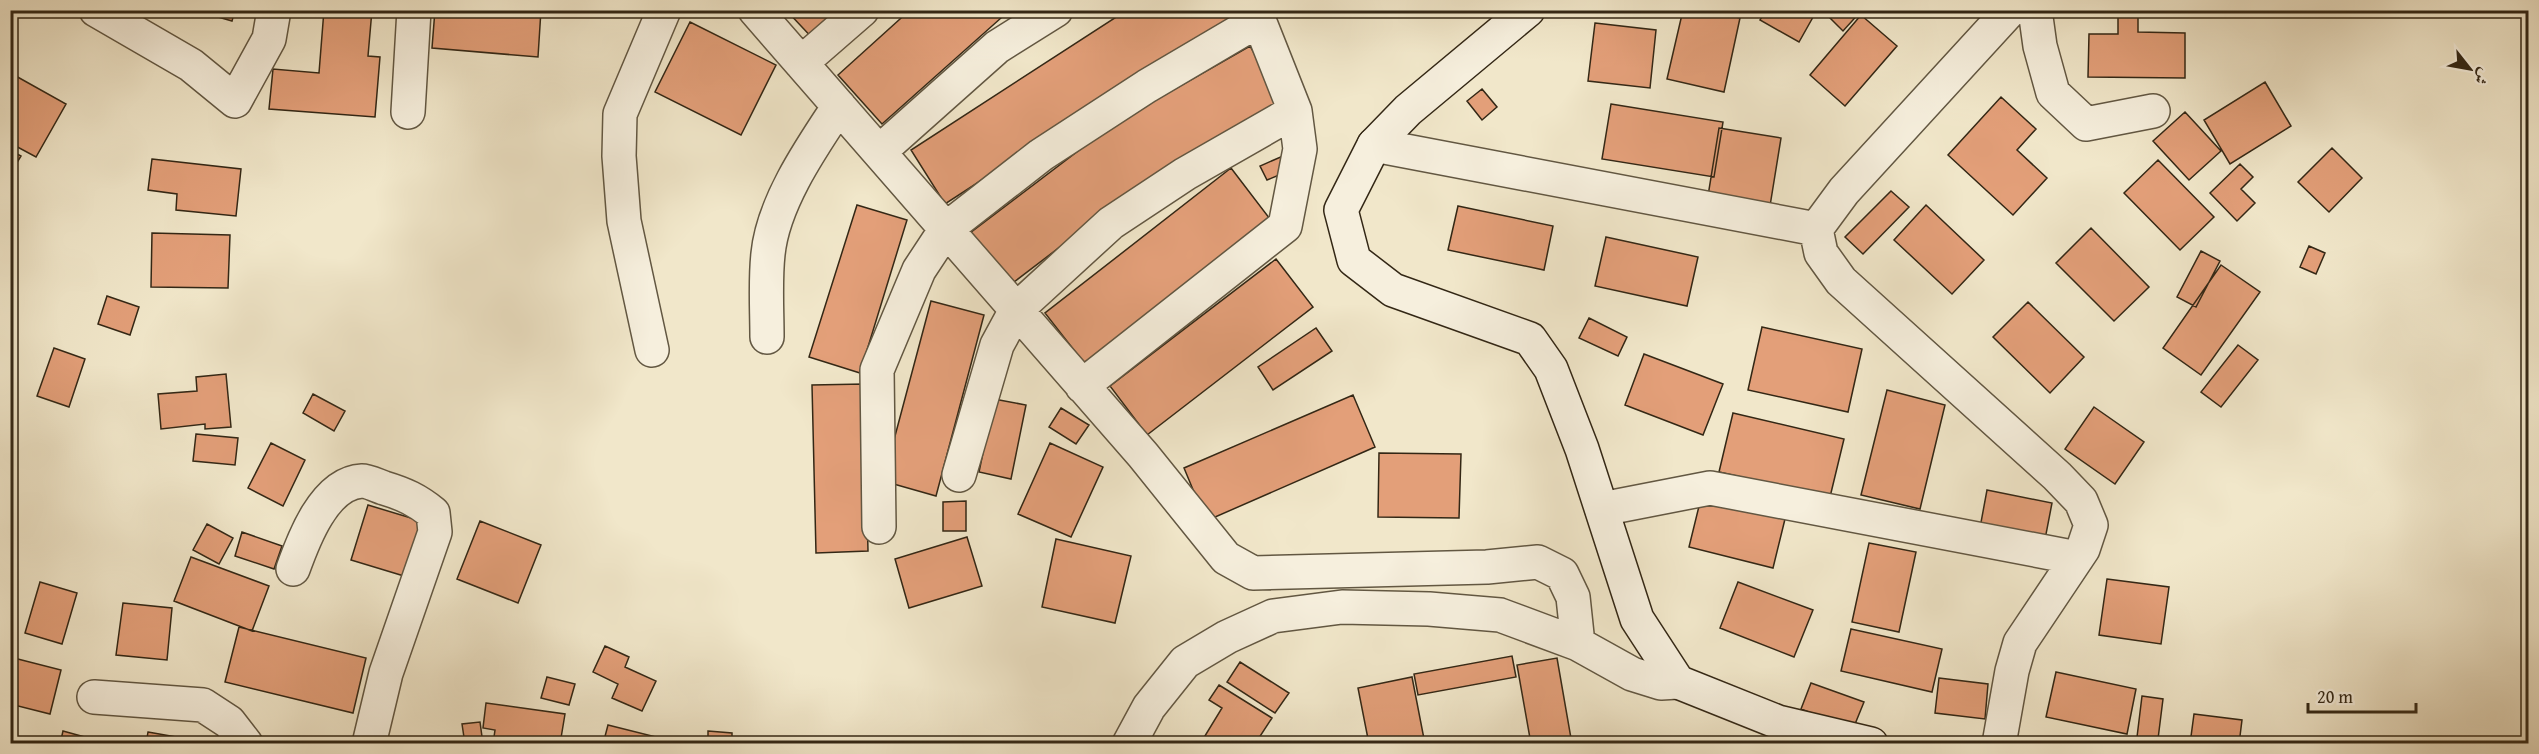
<svg xmlns="http://www.w3.org/2000/svg" width="2539" height="754" viewBox="0 0 2539 754" font-family="'Gentium Book Plus',Amiri,serif">
	<style>
		.building { fill: #e39f79; stroke: #332715; stroke-width: 1.5 }
		.lines { fill: none; stroke-linecap: round; stroke-linejoin: round }
		.street-casing { stroke: #625742; stroke-width: 36 }
		.secondary-casing { stroke: #332715; stroke-width: 36 }
		.street { stroke: #f6efdd; stroke-width: 33 }
		.secondary { stroke: #f6efdd; stroke-width: 33 }
	</style>
	<rect width="100%" height="100%" fill="#f1e7ca"/>
	<filter id="stains"><feTurbulence type="fractalNoise" baseFrequency=".00333" numOctaves="4"/><feColorMatrix values="0 0 0 0 .2 0 0 0 0 .09 0 0 0 0 .02 0 0 0 .5 -.17"/></filter>
	<radialGradient id="worn" r=".72"><stop offset=".6" stop-color="#630" stop-opacity="0"/><stop offset="1" stop-color="#630" stop-opacity=".3"/></radialGradient>
	<path class="building" d="M 194,10 L 235,10 L 232,21 Z
		M 324,10 L 372,10 L 368,56 L 380,57 L 375,117 L 269,109 L 273,69 L 319,73 Z
		M 435,10 L 541,10 L 538,57 L 432,48 Z
		M 786,10 L 852,10 L 817,43 Z
		M 910,10 L 995,10 L 1001,18 L 882,124 L 838,75 Z
		M 1127,10 L 1234,10 L 1237,14 L 945,204 L 911,150 Z
		M 1683,10 L 1705,10 L 1740,18 L 1724,92 L 1667,79 Z
		M 1766,10 L 1817,10 L 1799,42 L 1760,20 Z
		M 1822,10 L 1862,10 L 1843,31 Z
		M 2118,10 L 2138,10 L 2138,32 L 2185,33 L 2185,78 L 2088,77 L 2089,34 L 2118,34 Z
		M 2150,10 L 2195,10 L 2195,14 Z
		M 1861,15 L 1897,46 L 1845,106 L 1810,75 Z
		M 690,22 L 776,65 L 741,135 L 655,92 Z
		M 1595,23 L 1656,30 L 1650,88 L 1588,81 Z
		M 1250,46 L 1283,104 L 1153,176 L 1014,282 L 970,233 L 1115,123 Z
		M 14,75 L 66,104 L 36,157 L 10,143 L 10,82 Z
		M 2265,82 L 2291,126 L 2230,164 L 2204,120 Z
		M 1482,89 L 1497,107 L 1482,120 L 1467,101 Z
		M 2001,97 L 2036,129 L 2017,150 L 2047,178 L 2013,215 L 1948,155 Z
		M 1611,104 L 1723,122 L 1714,177 L 1602,159 Z
		M 2185,112 L 2221,151 L 2189,180 L 2153,141 Z
		M 1719,128 L 1781,138 L 1770,206 L 1708,196 Z
		M 2332,148 L 2362,178 L 2329,212 L 2298,182 Z
		M 10,150 L 21,156 L 10,174 Z
		M 1283,156 L 1289,171 L 1267,180 L 1260,166 Z
		M 152,159 L 241,169 L 236,216 L 176,210 L 177,194 L 148,190 Z
		M 2158,160 L 2214,217 L 2180,250 L 2124,193 Z
		M 2240,164 L 2253,177 L 2241,189 L 2255,203 L 2237,221 L 2210,193 Z
		M 1231,168 L 1270,219 L 1084,363 L 1045,313 Z
		M 1891,191 L 1909,207 L 1863,254 L 1845,237 Z
		M 857,205 L 907,220 L 860,373 L 809,357 Z
		M 1926,205 L 1984,260 L 1952,294 L 1894,240 Z
		M 1458,206 L 1553,226 L 1544,270 L 1448,250 Z
		M 2091,228 L 2149,287 L 2114,321 L 2056,263 Z
		M 152,233 L 230,235 L 228,288 L 151,287 Z
		M 1606,237 L 1698,257 L 1687,306 L 1595,286 Z
		M 2309,246 L 2325,253 L 2316,274 L 2300,267 Z
		M 2201,251 L 2220,261 L 2196,307 L 2177,297 Z
		M 1276,259 L 1313,307 L 1147,435 L 1110,386 Z
		M 2221,265 L 2260,292 L 2201,375 L 2163,348 Z
		M 107,296 L 139,307 L 130,335 L 98,324 Z
		M 931,301 L 984,315 L 936,496 L 883,481 Z
		M 2028,302 L 2084,357 L 2050,393 L 1993,337 Z
		M 1589,318 L 1627,337 L 1618,356 L 1579,338 Z
		M 1762,327 L 1862,349 L 1848,412 L 1748,390 Z
		M 1316,328 L 1332,351 L 1273,390 L 1258,367 Z
		M 2238,345 L 2258,360 L 2221,407 L 2201,392 Z
		M 54,348 L 85,359 L 69,407 L 37,396 Z
		M 1644,354 L 1723,384 L 1703,435 L 1625,405 Z
		M 226,374 L 231,427 L 205,429 L 205,424 L 161,429 L 158,394 L 197,391 L 196,377 Z
		M 864,384 L 868,551 L 816,553 L 812,385 Z
		M 1887,390 L 1945,405 L 1920,509 L 1861,495 Z
		M 313,394 L 345,411 L 334,431 L 303,413 Z
		M 1353,395 L 1375,447 L 1206,521 L 1184,468 Z
		M 994,399 L 1026,405 L 1011,479 L 979,472 Z
		M 2094,407 L 2144,442 L 2115,484 L 2065,449 Z
		M 1061,408 L 1089,425 L 1076,444 L 1049,427 Z
		M 1733,413 L 1844,439 L 1830,497 L 1719,472 Z
		M 196,434 L 238,438 L 235,465 L 193,461 Z
		M 271,443 L 305,460 L 283,506 L 248,488 Z
		M 1050,443 L 1103,467 L 1071,537 L 1018,514 Z
		M 1379,453 L 1461,454 L 1459,518 L 1378,517 Z
		M 1987,490 L 2052,503 L 2042,555 L 1977,544 Z
		M 1701,498 L 1785,519 L 1773,568 L 1689,547 Z
		M 966,501 L 966,531 L 943,531 L 943,502 Z
		M 368,505 L 421,521 L 404,576 L 351,560 Z
		M 480,521 L 541,545 L 518,603 L 457,579 Z
		M 207,524 L 233,538 L 219,564 L 193,550 Z
		M 242,532 L 282,546 L 274,569 L 235,556 Z
		M 967,537 L 982,586 L 909,608 L 895,559 Z
		M 1056,539 L 1131,556 L 1115,623 L 1042,607 Z
		M 1869,543 L 1916,552 L 1899,632 L 1852,622 Z
		M 191,557 L 269,586 L 252,631 L 174,601 Z
		M 2107,579 L 2169,587 L 2161,644 L 2099,635 Z
		M 40,582 L 77,593 L 62,644 L 25,633 Z
		M 1738,582 L 1813,610 L 1794,657 L 1720,628 Z
		M 123,603 L 172,608 L 167,660 L 116,655 Z
		M 239,627 L 366,658 L 353,713 L 225,682 Z
		M 1851,629 L 1942,649 L 1932,692 L 1841,671 Z
		M 605,646 L 629,657 L 625,667 L 656,681 L 642,711 L 612,698 L 618,684 L 593,672 Z
		M 1512,656 L 1516,677 L 1418,695 L 1414,674 Z
		M 10,657 L 61,670 L 50,714 L 10,704 Z
		M 1557,658 L 1572,744 L 1531,744 L 1517,665 Z
		M 1240,662 L 1289,693 L 1275,713 L 1227,682 Z
		M 2056,672 L 2136,689 L 2127,734 L 2046,717 Z
		M 547,677 L 575,684 L 569,705 L 541,698 Z
		M 1412,677 L 1425,744 L 1369,744 L 1358,688 Z
		M 1939,678 L 1988,684 L 1985,719 L 1935,713 Z
		M 1811,683 L 1864,702 L 1853,729 L 1801,709 Z
		M 1219,685 L 1272,718 L 1255,744 L 1200,744 L 1222,708 L 1209,700 Z
		M 2142,696 L 2163,699 L 2158,739 L 2137,737 Z
		M 486,703 L 565,714 L 560,744 L 493,744 L 495,730 L 483,728 Z
		M 2194,714 L 2242,720 L 2239,744 L 2190,744 Z
		M 480,722 L 483,744 L 465,744 L 462,724 Z
		M 608,725 L 656,737 L 654,744 L 603,744 Z
		M 63,731 L 110,744 L 60,744 Z
		M 708,731 L 732,733 L 732,744 L 708,744 Z
		M 148,732 L 210,743 L 146,744 Z"/>
	<g class="lines">
		<g class="street-casing">
			<path id="street" d="M 96,10 L 191,65 L 235,101 L 269,39 L 274,10
				M 755,10 L 1143,455 L 1226,558 L 1253,573 L 1487,567 L 1538,562 L 1562,574 L 1573,597 L 1578,644
				M 2035,10 L 2040,46 L 2053,93 L 2086,124 L 2153,111
				M 801,63 L 862,10
				M 408,112 L 414,10
				M 1374,145 L 1816,229
				M 879,152 L 997,47 L 1056,10
				M 767,337 C 767,310 765,281 768,254 C 773,203 811,148 839,106
				M 652,350 L 624,221 L 619,156 L 620,114 L 664,10
				M 1082,386 L 1285,226 L 1300,149 L 1295,111 L 1255,10
				M 959,475 L 997,345 L 1016,310 L 1111,223 L 1185,174 L 1295,111
				M 1602,509 L 1710,488 L 2077,558
				M 879,527 L 877,370 L 919,270 L 946,229 L 1041,155 L 1147,86 L 1259,20
				M 293,569 C 303,541 324,483 362,481 C 368,481 378,486 384,488 C 404,494 417,500 433,513 L 435,532 L 386,673 L 369,744
				M 94,697 L 203,705 L 229,722 L 246,744
				M 1129,744 L 1149,707 L 1185,662 L 1227,637 L 1273,616 L 1342,607 L 1429,609 L 1500,615 L 1578,644 L 1632,674 L 1661,683 L 1678,682
				M 1999,744 L 2012,671 L 2020,643 L 2083,549 L 2091,525 L 2081,501 L 2057,476 L 1841,281 L 1821,253 L 1816,229 L 1844,191 L 2010,10"/>
		</g>
		<g class="secondary-casing">
			<path id="secondary" d="M 1528,10 L 1408,110 L 1374,145 L 1341,210 L 1354,260 L 1393,290 L 1530,339 L 1551,369 L 1582,449 L 1637,619 L 1678,682 L 1778,722 L 1871,744"/>
		</g>
		<use href="#street" class="street"/>
		<use href="#secondary" class="secondary"/>
	</g>
	<rect width="2539" height="754" fill="none" stroke="#f1e7ca" stroke-width="36"/>
	<rect x="12" y="12" width="2515" height="730" fill="none" stroke="#332715" stroke-width="3"/>
	<rect x="18" y="18" width="2503" height="718" fill="none" stroke="#332715" stroke-width="1.5"/>
	<g transform="translate(2470 69) rotate(121)" stroke="#f6efdd" stroke-width="4.5" paint-order="stroke">
	<path d="M0-4.5L10 22L0 15L-10 22Z" fill="#332715"/>
	<text y="-9" font-size="16" font-weight="bold" text-anchor="middle" fill="#332715">ش</text>
	</g>
	<path d="M2308 703v9h108v-9" fill="none" stroke="#332715" stroke-width="3"/>
	<text x="2317" y="703" font-size="18" fill="#332715" stroke="#f6efdd" stroke-width="4.5" paint-order="stroke">20 m</text>
	<rect width="100%" height="100%" filter="url(#stains)"/>
	<rect width="100%" height="100%" fill="url(#worn)"/>
</svg>
